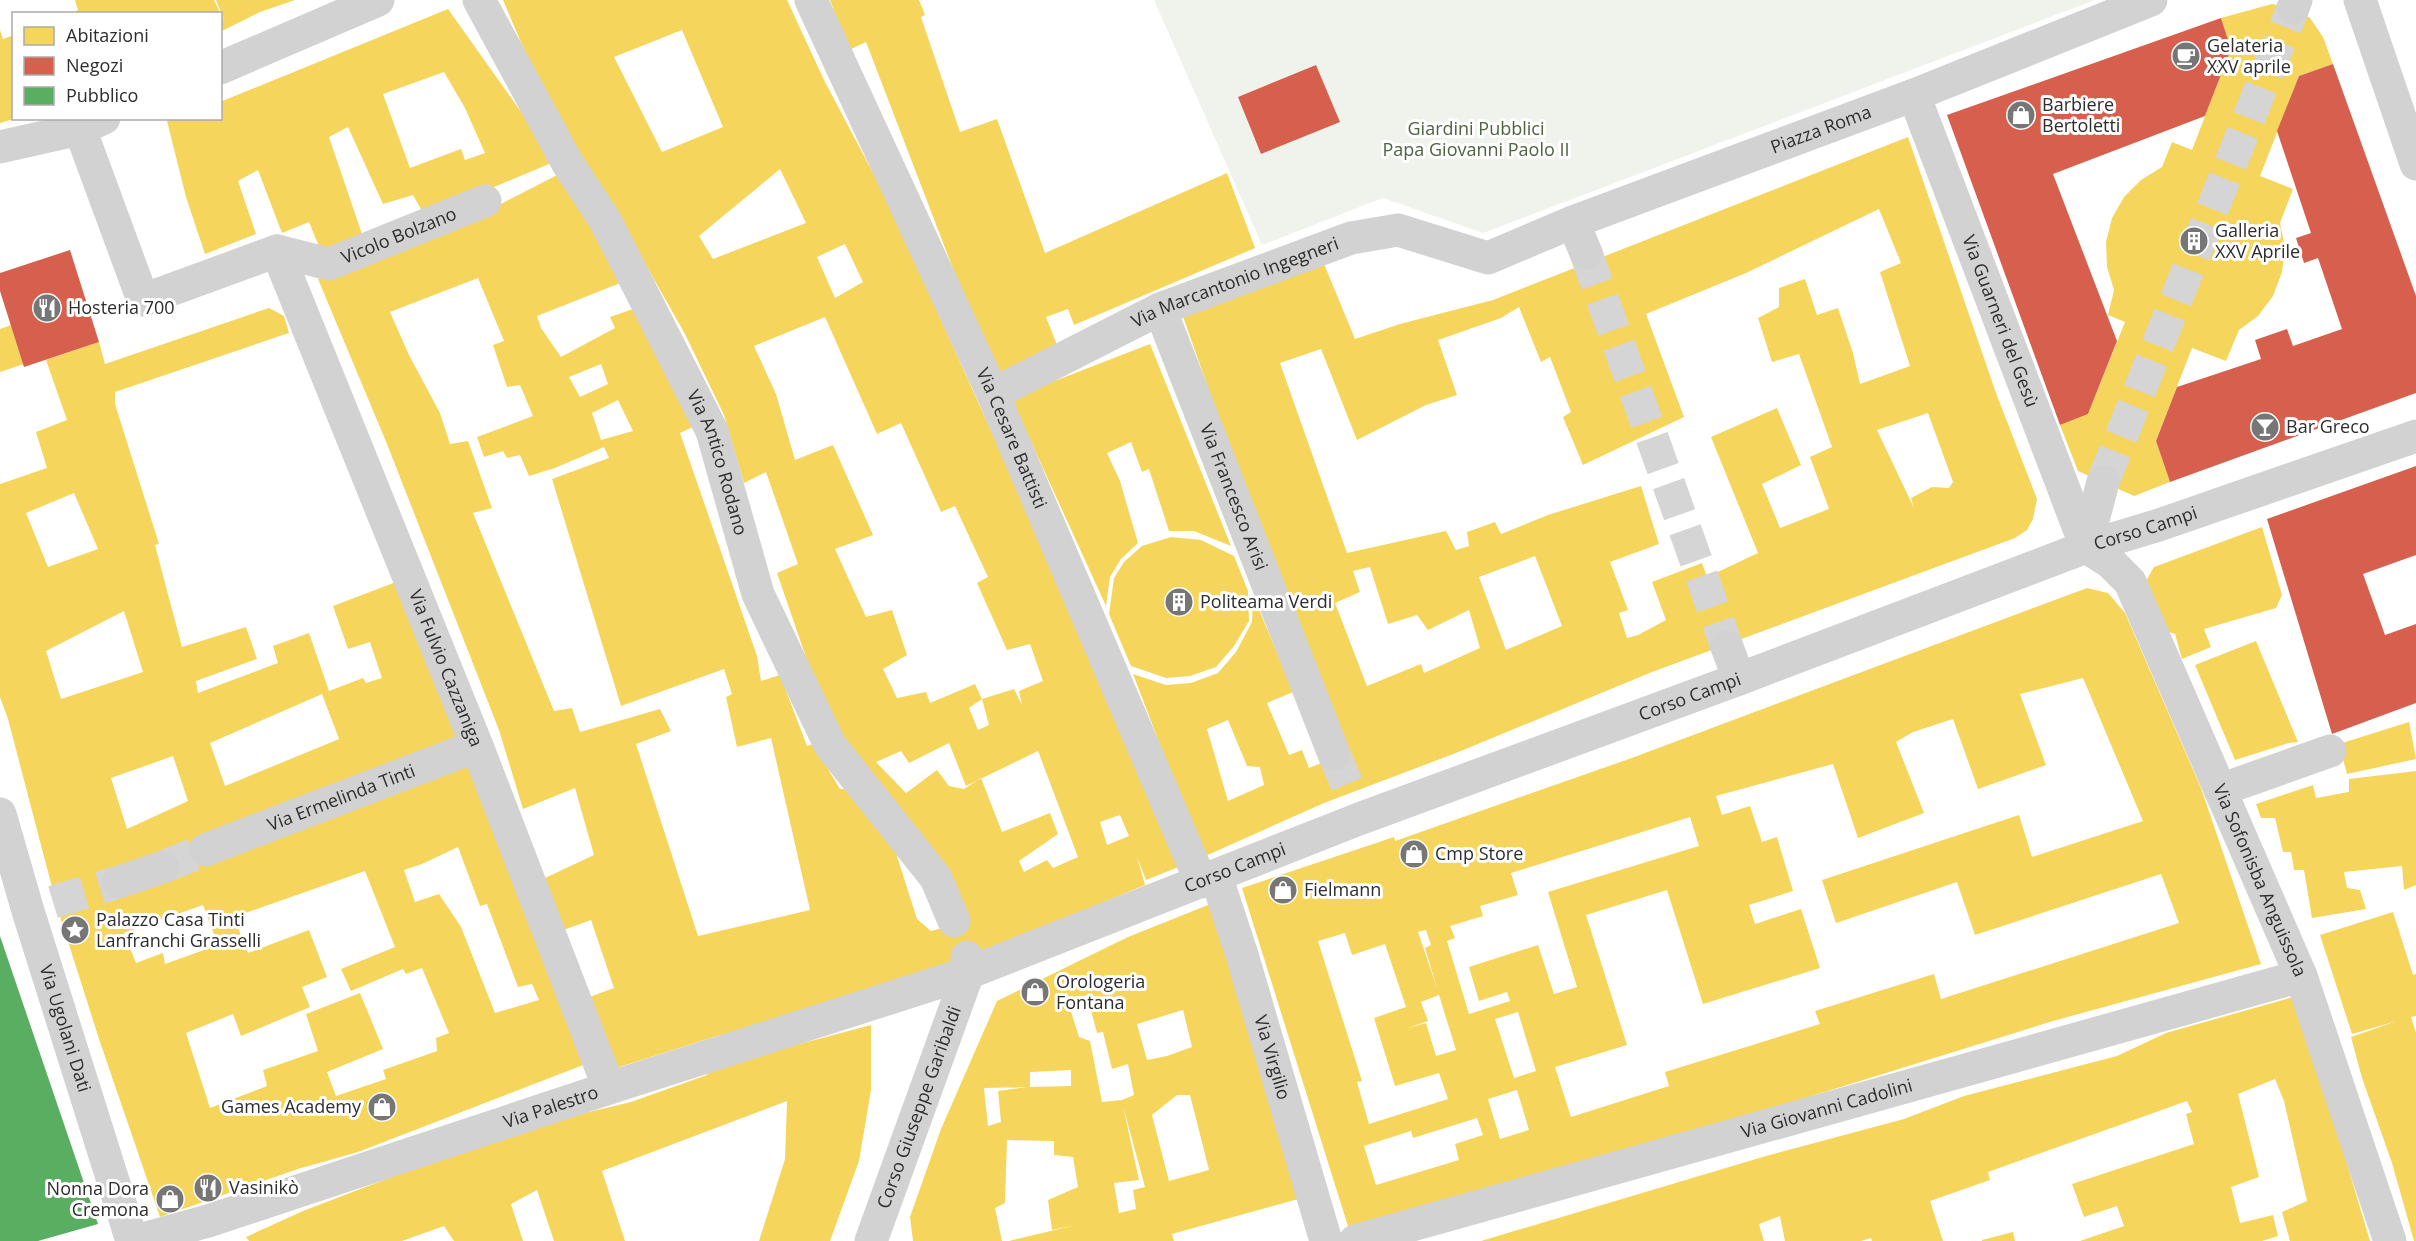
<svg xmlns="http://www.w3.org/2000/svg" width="2416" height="1241" viewBox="0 0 2416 1241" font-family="'Open Sans',sans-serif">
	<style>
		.green { fill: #f0f3ec }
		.homes { fill: #f6d55c; fill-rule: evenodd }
		.shops { fill: #d6604d }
		.public { fill: #5aae61 }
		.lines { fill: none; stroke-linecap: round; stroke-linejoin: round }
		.minor-tunnel { stroke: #d5d5d5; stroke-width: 33; stroke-dasharray: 33 16; stroke-linecap: butt }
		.minor { stroke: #d2d2d2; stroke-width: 33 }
		.labels { text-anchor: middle; stroke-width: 6; stroke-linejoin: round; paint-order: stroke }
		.poi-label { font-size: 18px; fill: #2d2d2d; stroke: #fff; text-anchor: start }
		.park-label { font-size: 18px; fill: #4f6341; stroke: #fff }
		.street-label { font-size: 18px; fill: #2d2d2d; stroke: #fff }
	</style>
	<rect width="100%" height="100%" fill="#fff"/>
	<path class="green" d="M 1154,0 L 2095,0 L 1483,233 L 1383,198 L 1262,245 Z"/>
	<path class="homes" d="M 75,0 L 214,0 L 225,22 L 216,0 L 295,0 L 260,12 L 220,32 L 220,14 L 70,14 L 78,10 Z
		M 503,0 L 787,0 L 824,80 L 883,192 L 1013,479 L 1181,866 L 1146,880 L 1137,857 L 1145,885 L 1099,904 L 961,970 L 717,1036 L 610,1070 L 584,999 L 614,988 L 591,920 L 561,931 L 543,879 L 594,855 L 575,788 L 523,809 L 499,730 L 387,444 L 318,279 L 499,205 L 563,172 L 623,282 L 537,316 L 541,328 L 561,357 L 615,328 L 610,317 L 636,308 L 697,425 L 680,433 L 757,656 L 761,681 L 780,675 L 807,746 L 813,744 L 840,789 L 850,789 L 889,831 L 917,919 L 931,931 L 964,922 L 830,727 L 777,573 L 798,564 L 766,472 L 744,483 L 724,415 L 685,334 L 613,207 L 542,92 ZM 682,30 L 723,127 L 662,152 L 614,57 ZM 780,169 L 806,223 L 713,259 L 699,236 ZM 845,244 L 863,282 L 835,298 L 817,257 ZM 478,278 L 504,341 L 493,345 L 507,387 L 520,385 L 533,416 L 477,437 L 484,457 L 503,451 L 507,458 L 520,455 L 529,476 L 555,468 L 604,447 L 609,458 L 552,479 L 621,706 L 724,669 L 732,694 L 726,697 L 737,747 L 771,738 L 810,910 L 698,936 L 636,744 L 671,731 L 660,709 L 580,732 L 572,708 L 554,711 L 473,513 L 492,508 L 468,441 L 450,444 L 440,413 L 409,355 L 390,312 ZM 825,317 L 877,434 L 901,423 L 941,512 L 955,506 L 988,577 L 977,583 L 1007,650 L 1030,644 L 1043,681 L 1019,691 L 1022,705 L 1014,689 L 982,699 L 975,684 L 930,703 L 926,692 L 897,698 L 883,669 L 907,655 L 892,610 L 866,617 L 835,549 L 873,535 L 833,445 L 795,460 L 776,394 L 754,346 ZM 601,364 L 608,384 L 580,397 L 569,377 ZM 618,400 L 633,431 L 601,440 L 592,413 ZM 982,699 L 989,725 L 978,730 L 969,708 ZM 949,743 L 966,786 L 1038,751 L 1078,857 L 1053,868 L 1047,860 L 1024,872 L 1019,861 L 1058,834 L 1050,813 L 1002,832 L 981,778 L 964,789 L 949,786 L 937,770 L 906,793 L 876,762 L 901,751 L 909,763 ZM 1120,815 L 1129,836 L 1107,845 L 1100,822 Z
		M 830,0 L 919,0 L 925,15 L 921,17 L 960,132 L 997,119 L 1045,253 L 1227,173 L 1255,248 L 1074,325 L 1068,309 L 1046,317 L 1059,350 L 995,378 L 866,42 L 849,50 Z
		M 2272,4 L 2293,8 L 2310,18 L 2323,37 L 2333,64 L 2299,76 L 2260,176 L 2293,189 L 2280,223 L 2285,247 L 2282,272 L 2273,296 L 2258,316 L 2239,330 L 2226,361 L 2192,348 L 2156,441 L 2170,482 L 2134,496 L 2078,471 L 2060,425 L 2088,414 L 2125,322 L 2108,315 L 2114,290 L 2107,267 L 2106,242 L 2112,218 L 2124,197 L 2141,180 L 2162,167 L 2172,142 L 2192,150 L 2231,49 L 2221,18 Z
		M 448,9 L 556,161 L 425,216 L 413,195 L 383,204 L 348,127 L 329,137 L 363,237 L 321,251 L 309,222 L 282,233 L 258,170 L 238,181 L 256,234 L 205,254 L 186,197 L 167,121 L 173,118 L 220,118 L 220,102 ZM 444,72 L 465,108 L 485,153 L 465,160 L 461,149 L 410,168 L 383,94 Z
		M 0,30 L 3,39 L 14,35 L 14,119 L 0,123 Z
		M 1908,137 L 1996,393 L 2037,499 L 2033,519 L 2027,530 L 2015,538 L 1652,672 L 1456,753 L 1324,803 L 1203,857 L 1133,674 L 1166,685 L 1191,683 L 1218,673 L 1236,652 L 1252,622 L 1253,595 L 1293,692 L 1267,703 L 1289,755 L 1302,750 L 1309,768 L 1343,754 L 1291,622 L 1181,311 L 1322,259 L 1355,339 L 1400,324 L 1493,300 ZM 1879,209 L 1901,263 L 1880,272 L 1910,366 L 1860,384 L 1853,353 L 1838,308 L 1817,315 L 1805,279 L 1779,288 L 1779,307 L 1758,318 L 1772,362 L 1799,354 L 1832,447 L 1810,457 L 1829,509 L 1780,528 L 1762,484 L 1801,465 L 1777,408 L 1711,437 L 1758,553 L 1707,577 L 1702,563 L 1652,582 L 1666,620 L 1638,635 L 1627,638 L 1619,613 L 1628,610 L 1610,562 L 1659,544 L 1641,486 L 1548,515 L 1501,534 L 1495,522 L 1467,532 L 1469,546 L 1456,550 L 1446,531 L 1347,553 L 1280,363 L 1321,349 L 1357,440 L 1426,405 L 1457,395 L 1438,340 L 1501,318 L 1519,307 L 1541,362 L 1550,357 L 1571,412 L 1563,417 L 1583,465 L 1684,417 L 1646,314 L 1746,273 ZM 1928,413 L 1953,482 L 1949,488 L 1932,487 L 1911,498 L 1914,508 L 1877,430 ZM 1535,556 L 1562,626 L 1506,650 L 1479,577 ZM 1370,567 L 1388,624 L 1417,615 L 1428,630 L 1469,610 L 1480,648 L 1424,673 L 1421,664 L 1367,686 L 1335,603 L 1360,592 L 1353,571 ZM 1228,720 L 1247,766 L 1260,767 L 1264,785 L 1228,801 L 1207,729 Z
		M 269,308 L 284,316 L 289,333 L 115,392 L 115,404 L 159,544 L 155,545 L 182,647 L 246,627 L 257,659 L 196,681 L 198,693 L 278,663 L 273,646 L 309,633 L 329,691 L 363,678 L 366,683 L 382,678 L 370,642 L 348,649 L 333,606 L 396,582 L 474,763 L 591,1062 L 358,1152 L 298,1169 L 160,1217 L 99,1039 L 58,910 L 8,719 L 0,697 L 0,484 L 47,468 L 36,432 L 67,420 L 46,360 L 99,342 L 105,364 ZM 74,493 L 98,549 L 48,567 L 26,513 ZM 124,611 L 143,672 L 61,699 L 46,651 ZM 322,694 L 339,739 L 225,786 L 210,743 ZM 173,756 L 188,801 L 127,829 L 111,778 ZM 458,847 L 480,906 L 487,904 L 518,987 L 532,984 L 539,1000 L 495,1013 L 461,927 L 439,894 L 415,902 L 404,870 L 422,864 ZM 365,871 L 395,947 L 341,969 L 351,991 L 403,969 L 406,974 L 422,968 L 449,1033 L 436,1038 L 437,1051 L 383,1070 L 386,1079 L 336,1096 L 327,1072 L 383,1049 L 360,993 L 306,1014 L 318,1051 L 263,1070 L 267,1086 L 210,1108 L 186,1033 L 233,1014 L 241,1036 L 310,1007 L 302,987 L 327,977 L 309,930 L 248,953 L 234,917 ZM 203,905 L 218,945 L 165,964 L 163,953 L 136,963 L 124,933 Z
		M 11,325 L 24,364 L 0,372 L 0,329 Z
		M 1150,344 L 1231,546 L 1194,531 L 1169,531 L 1149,469 L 1142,472 L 1131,442 L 1107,453 L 1120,481 L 1138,543 L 1121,559 L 1110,577 L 1106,606 L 1011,398 Z
		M 2262,527 L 2282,595 L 2276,608 L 2204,629 L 2211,647 L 2182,659 L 2175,634 L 2163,630 L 2146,581 L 2154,567 Z
		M 1171,537 L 1201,540 L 1234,556 L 1248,591 L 1249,621 L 1234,646 L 1216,667 L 1190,676 L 1166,678 L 1131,666 L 1109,614 L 1114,578 L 1124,562 L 1142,546 Z
		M 2087,588 L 2108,593 L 2125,613 L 2201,788 L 2261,964 L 2053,1021 L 1352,1239 L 1242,888 L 1394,837 L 1395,841 L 1629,759 ZM 2083,678 L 2143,821 L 2032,857 L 2019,815 L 1822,880 L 1836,923 L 1957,882 L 1975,935 L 2161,874 L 2179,923 L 1941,999 L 1934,974 L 1815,1011 L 1820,1024 L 1665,1072 L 1669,1086 L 1571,1117 L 1555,1067 L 1627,1045 L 1586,915 L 1667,890 L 1703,1004 L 1820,968 L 1801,909 L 1755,924 L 1749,905 L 1793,891 L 1777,837 L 1762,842 L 1750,806 L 1722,815 L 1716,796 L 1833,764 L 1858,838 L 1924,813 L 1896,742 L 1913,732 L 1953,719 L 1978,789 L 2046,765 L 2020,694 ZM 1690,817 L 1699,846 L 1548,892 L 1577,987 L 1554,994 L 1538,945 L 1469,967 L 1479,1001 L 1507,992 L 1510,1001 L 1469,1014 L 1447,941 L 1455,938 L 1450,926 L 1483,916 L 1480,906 L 1518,895 L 1511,873 ZM 1426,930 L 1431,945 L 1425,948 L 1438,991 L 1418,932 ZM 1345,933 L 1352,955 L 1385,944 L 1406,1007 L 1374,1018 L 1395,1086 L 1439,1073 L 1448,1099 L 1369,1124 L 1357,1082 L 1362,1081 L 1318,941 ZM 1439,995 L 1456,1050 L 1436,1056 L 1426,1023 L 1408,1028 L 1428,1021 L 1421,1002 ZM 1518,1012 L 1536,1071 L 1514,1078 L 1495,1019 ZM 1517,1090 L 1529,1130 L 1500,1139 L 1488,1099 ZM 1477,1118 L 1483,1135 L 1455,1144 L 1459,1160 L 1376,1185 L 1364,1146 L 1411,1131 L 1413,1138 Z
		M 2256,641 L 2298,742 L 2289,743 L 2235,760 L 2195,665 Z
		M 2409,722 L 2416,759 L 2347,774 L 2339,744 Z
		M 2416,771 L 2416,885 L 2404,890 L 2402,866 L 2344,872 L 2347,888 L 2360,890 L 2366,909 L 2312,918 L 2304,870 L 2294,870 L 2291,852 L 2283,852 L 2275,818 L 2261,818 L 2256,804 L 2313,785 L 2316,798 L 2349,792 L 2349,779 Z
		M 1213,903 L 1302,1198 L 1172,1234 L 1174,1241 L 1009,1241 L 1076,1225 L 1052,1230 L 1048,1200 L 1078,1187 L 1073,1157 L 1054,1155 L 1054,1141 L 1007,1140 L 1005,1203 L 995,1208 L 1002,1241 L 913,1241 L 910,1217 L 941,1129 L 997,1001 L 1128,937 ZM 1087,995 L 1097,1033 L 1103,1032 L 1112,1069 L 1128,1064 L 1134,1095 L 1122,1100 L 1102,1102 L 1090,1041 L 1079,1037 L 1068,1002 ZM 1183,1010 L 1192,1047 L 1167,1056 L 1147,1060 L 1137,1024 ZM 1071,1070 L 1071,1086 L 1030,1087 L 1030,1072 ZM 1027,1087 L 998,1091 L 1001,1122 L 988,1126 L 984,1088 ZM 1177,1095 L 1190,1095 L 1209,1170 L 1169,1181 L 1152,1115 ZM 1123,1106 L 1145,1187 L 1133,1190 L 1136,1209 L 1119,1213 L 1114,1183 L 1139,1180 Z
		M 2393,912 L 2413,975 L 2416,974 L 2416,1016 L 2411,1017 L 2416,1033 L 2416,1241 L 2414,1241 L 2392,1163 L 2362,1078 L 2351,1037 L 2397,1021 L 2352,1034 L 2320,935 Z
		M 2297,996 L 2370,1241 L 2290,1241 L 2282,1212 L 2307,1201 L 2284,1101 L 2275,1079 L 2238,1094 L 2259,1177 L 2231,1187 L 2240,1223 L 2273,1215 L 2278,1236 L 2262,1241 L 2080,1241 L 2124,1226 L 2117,1206 L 2084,1217 L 2072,1184 L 2194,1144 L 2186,1114 L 2192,1112 L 2187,1101 L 1988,1172 L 1990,1180 L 1930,1201 L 1943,1241 L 1872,1241 L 1871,1238 L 1861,1241 L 1785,1241 L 1780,1216 L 1759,1224 L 1764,1241 L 1481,1241 L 1766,1156 L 1904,1119 L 1964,1096 L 2117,1056 L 2166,1033 Z
		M 871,1025 L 871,1090 L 859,1161 L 830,1241 L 759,1241 L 785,1159 L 787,1101 L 602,1171 L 625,1241 L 554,1241 L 537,1190 L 511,1204 L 523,1241 L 454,1241 L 444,1226 L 402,1241 L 249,1241 L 246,1237 L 303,1211 L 514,1130 L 631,1102 L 707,1075 L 710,1068 Z
		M 2013,1232 L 2015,1241 L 1982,1241 L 1982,1240 Z"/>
	<path class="shops" d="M 2221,18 L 2231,49 L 2205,116 L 2053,174 L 2117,341 L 2088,414 L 2060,425 L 1947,115 Z
		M 2333,64 L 2416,296 L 2416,393 L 2170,482 L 2156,441 L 2177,387 L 2261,359 L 2255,340 L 2287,329 L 2293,346 L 2342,329 L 2318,258 L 2304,263 L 2296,238 L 2311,233 L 2277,131 L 2299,76 Z
		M 1316,65 L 1340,122 L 1261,154 L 1238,97 Z
		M 70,250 L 99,342 L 24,367 L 0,291 L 0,273 Z
		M 2416,466 L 2416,555 L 2363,574 L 2385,635 L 2416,624 L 2416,703 L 2332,734 L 2267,519 Z"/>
	<path class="public" d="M 0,936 L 98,1224 L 38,1241 L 0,1241 Z"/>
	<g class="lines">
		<path class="minor-tunnel" d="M 1586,253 L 1727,647
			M 2103,482 L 2293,8
			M 1334,754 L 1352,796
			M 163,867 L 205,850
			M 53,902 L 119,882"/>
		<g class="minor">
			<path id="s1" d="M 479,0 L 568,164 L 605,220 L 712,431 L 758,594 L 830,745 L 936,878 L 954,921"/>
			<path id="s2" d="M 811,0 L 993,394 L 1201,882"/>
			<path d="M 2360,0 L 2416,164"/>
			<path d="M 2293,8 L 2296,0"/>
			<path d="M 220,68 L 378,0"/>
			<path id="s3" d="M 1914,95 L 2086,547"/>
			<path d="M 80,129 L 143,300 L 277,251"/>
			<path d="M 0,147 L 80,129 L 104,118"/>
			<path d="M 1573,222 L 1586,253"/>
			<path id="s4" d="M 277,251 L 477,746 L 609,1088"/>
			<path id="s5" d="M 277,251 L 329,264 L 485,201"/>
			<path id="s6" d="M 1160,309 L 1334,754"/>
			<path id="s7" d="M 993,394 L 1160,309 L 1351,238 L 1398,230 L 1488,258 L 1573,222 L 1914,95 L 2151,0"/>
			<path id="s8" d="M 2086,547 L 2110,562 L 2130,582 L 2301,976 L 2390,1241"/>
			<path d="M 2086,547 L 2103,482"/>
			<path d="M 1727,647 L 1739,679"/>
			<path d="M 2220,790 L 2330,751"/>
			<path id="s9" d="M 0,814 L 28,911 L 132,1241"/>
			<path id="s10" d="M 205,850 L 477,746"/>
			<path id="s11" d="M 1216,876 L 1242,955 L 1326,1241"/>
			<path d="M 119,882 L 163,867"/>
			<path id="s12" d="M 136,1241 L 208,1221 L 609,1088 L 968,973 L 1359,819 L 1739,679 L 2086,547 L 2159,525 L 2416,436"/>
			<path id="s13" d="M 871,1241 L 968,973 L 967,957"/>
			<path id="s14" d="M 1355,1241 L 2301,976"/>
		</g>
	</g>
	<defs>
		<g id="cafe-disc" transform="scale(1.5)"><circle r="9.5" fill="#767676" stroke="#fff"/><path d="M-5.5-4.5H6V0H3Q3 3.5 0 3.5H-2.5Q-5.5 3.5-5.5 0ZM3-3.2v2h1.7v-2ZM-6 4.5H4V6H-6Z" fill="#fff"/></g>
		<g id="shop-disc" transform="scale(1.5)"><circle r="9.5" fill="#767676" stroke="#fff"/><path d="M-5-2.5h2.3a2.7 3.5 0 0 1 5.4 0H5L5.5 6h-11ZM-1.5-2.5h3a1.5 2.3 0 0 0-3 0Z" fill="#fff"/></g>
		<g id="building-disc" transform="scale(1.5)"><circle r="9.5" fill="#767676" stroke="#fff"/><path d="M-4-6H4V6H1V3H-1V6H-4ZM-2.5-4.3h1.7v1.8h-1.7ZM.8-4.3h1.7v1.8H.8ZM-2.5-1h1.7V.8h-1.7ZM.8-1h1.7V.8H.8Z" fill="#fff"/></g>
		<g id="restaurant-disc" transform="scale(1.5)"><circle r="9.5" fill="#767676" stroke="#fff"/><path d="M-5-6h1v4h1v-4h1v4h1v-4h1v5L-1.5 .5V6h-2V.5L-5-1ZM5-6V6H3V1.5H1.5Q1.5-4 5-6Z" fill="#fff"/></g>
		<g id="bar-disc" transform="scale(1.5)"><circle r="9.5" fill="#767676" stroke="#fff"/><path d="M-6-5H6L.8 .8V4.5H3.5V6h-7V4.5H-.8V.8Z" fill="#fff"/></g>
		<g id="sight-disc" transform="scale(1.5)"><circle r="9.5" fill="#767676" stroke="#fff"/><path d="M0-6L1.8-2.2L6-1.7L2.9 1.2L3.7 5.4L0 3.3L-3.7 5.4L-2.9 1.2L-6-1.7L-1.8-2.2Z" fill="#fff"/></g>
	</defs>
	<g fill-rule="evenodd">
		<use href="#cafe-disc" x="2186" y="56"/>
		<use href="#shop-disc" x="2021" y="115"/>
		<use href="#building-disc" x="2194" y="241"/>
		<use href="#restaurant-disc" x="47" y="308"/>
		<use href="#bar-disc" x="2265" y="427"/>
		<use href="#building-disc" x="1179" y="602"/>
		<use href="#shop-disc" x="1414" y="854"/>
		<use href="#shop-disc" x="1283" y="890"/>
		<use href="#sight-disc" x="75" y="930"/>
		<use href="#shop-disc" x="1035" y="992"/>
		<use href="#shop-disc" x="382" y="1107"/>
		<use href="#restaurant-disc" x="208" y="1188"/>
		<use href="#shop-disc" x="170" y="1199"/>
	</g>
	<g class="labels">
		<g class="poi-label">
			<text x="2207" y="52">Gelateria<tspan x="2207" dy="21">XXV aprile</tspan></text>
			<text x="2042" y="111">Barbiere<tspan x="2042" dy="21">Bertoletti</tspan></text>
			<text x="2215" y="237">Galleria<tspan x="2215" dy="21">XXV Aprile</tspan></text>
			<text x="68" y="314">Hosteria 700</text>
			<text x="2286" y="433">Bar Greco</text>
			<text x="1200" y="608">Politeama Verdi</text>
			<text x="1435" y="860">Cmp Store</text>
			<text x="1304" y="896">Fielmann</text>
			<text x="96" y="926">Palazzo Casa Tinti<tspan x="96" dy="21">Lanfranchi Grasselli</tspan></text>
			<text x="1056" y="988">Orologeria<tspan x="1056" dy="21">Fontana</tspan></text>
			<text x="361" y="1113" text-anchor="end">Games Academy</text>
			<text x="229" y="1194">Vasinikò</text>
			<text x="149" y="1195" text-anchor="end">Nonna Dora<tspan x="149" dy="21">Cremona</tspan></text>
		</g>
		<g class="park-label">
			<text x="1476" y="135">Giardini Pubblici<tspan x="1476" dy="21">Papa Giovanni Paolo II</tspan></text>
		</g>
		<g class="street-label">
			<text dy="6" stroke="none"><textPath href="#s7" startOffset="890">Piazza Roma</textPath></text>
			<text dy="6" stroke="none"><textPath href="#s5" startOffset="129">Vicolo Bolzano</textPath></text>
			<text dy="6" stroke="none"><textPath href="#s7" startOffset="267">Via Marcantonio Ingegneri</textPath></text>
			<text dy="6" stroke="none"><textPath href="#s3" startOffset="242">Via Guarneri del Gesù</textPath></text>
			<text dy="6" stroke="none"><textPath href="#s2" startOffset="482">Via Cesare Battisti</textPath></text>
			<text dy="6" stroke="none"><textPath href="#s1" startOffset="522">Via Antico Rodano</textPath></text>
			<text dy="6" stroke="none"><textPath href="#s6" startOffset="202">Via Francesco Arisi</textPath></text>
			<text dy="6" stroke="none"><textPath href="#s12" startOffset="2133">Corso Campi</textPath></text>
			<text dy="6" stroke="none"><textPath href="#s4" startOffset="450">Via Fulvio Cazzaniga</textPath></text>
			<text dy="6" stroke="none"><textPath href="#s12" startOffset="1647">Corso Campi</textPath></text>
			<text dy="6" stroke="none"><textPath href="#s10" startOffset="146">Via Ermelinda Tinti</textPath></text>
			<text dy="6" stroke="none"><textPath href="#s12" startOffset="1161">Corso Campi</textPath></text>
			<text dy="6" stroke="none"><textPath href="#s8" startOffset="382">Via Sofonisba Anguissola</textPath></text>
			<text dy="6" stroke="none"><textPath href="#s9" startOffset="224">Via Ugolani Dati</textPath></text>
			<text dy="6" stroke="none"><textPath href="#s11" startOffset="190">Via Virgilio</textPath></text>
			<text dy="6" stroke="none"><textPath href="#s12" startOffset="436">Via Palestro</textPath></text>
			<text dy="6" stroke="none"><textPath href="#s13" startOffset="142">Corso Giuseppe Garibaldi</textPath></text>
			<text dy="6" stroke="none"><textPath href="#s14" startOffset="490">Via Giovanni Cadolini</textPath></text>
		</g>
	</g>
	<rect x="12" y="12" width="210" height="108" fill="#ffffff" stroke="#ababab" stroke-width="1.5"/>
	<rect x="24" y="27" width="30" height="18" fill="#f6d55c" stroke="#ababab" stroke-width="1.5"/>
	<text x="66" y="42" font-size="18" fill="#2d2d2d">Abitazioni</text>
	<rect x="24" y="57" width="30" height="18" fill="#d6604d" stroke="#ababab" stroke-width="1.5"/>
	<text x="66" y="72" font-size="18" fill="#2d2d2d">Negozi</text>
	<rect x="24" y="87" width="30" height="18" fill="#5aae61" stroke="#ababab" stroke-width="1.5"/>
	<text x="66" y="102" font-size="18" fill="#2d2d2d">Pubblico</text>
</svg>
